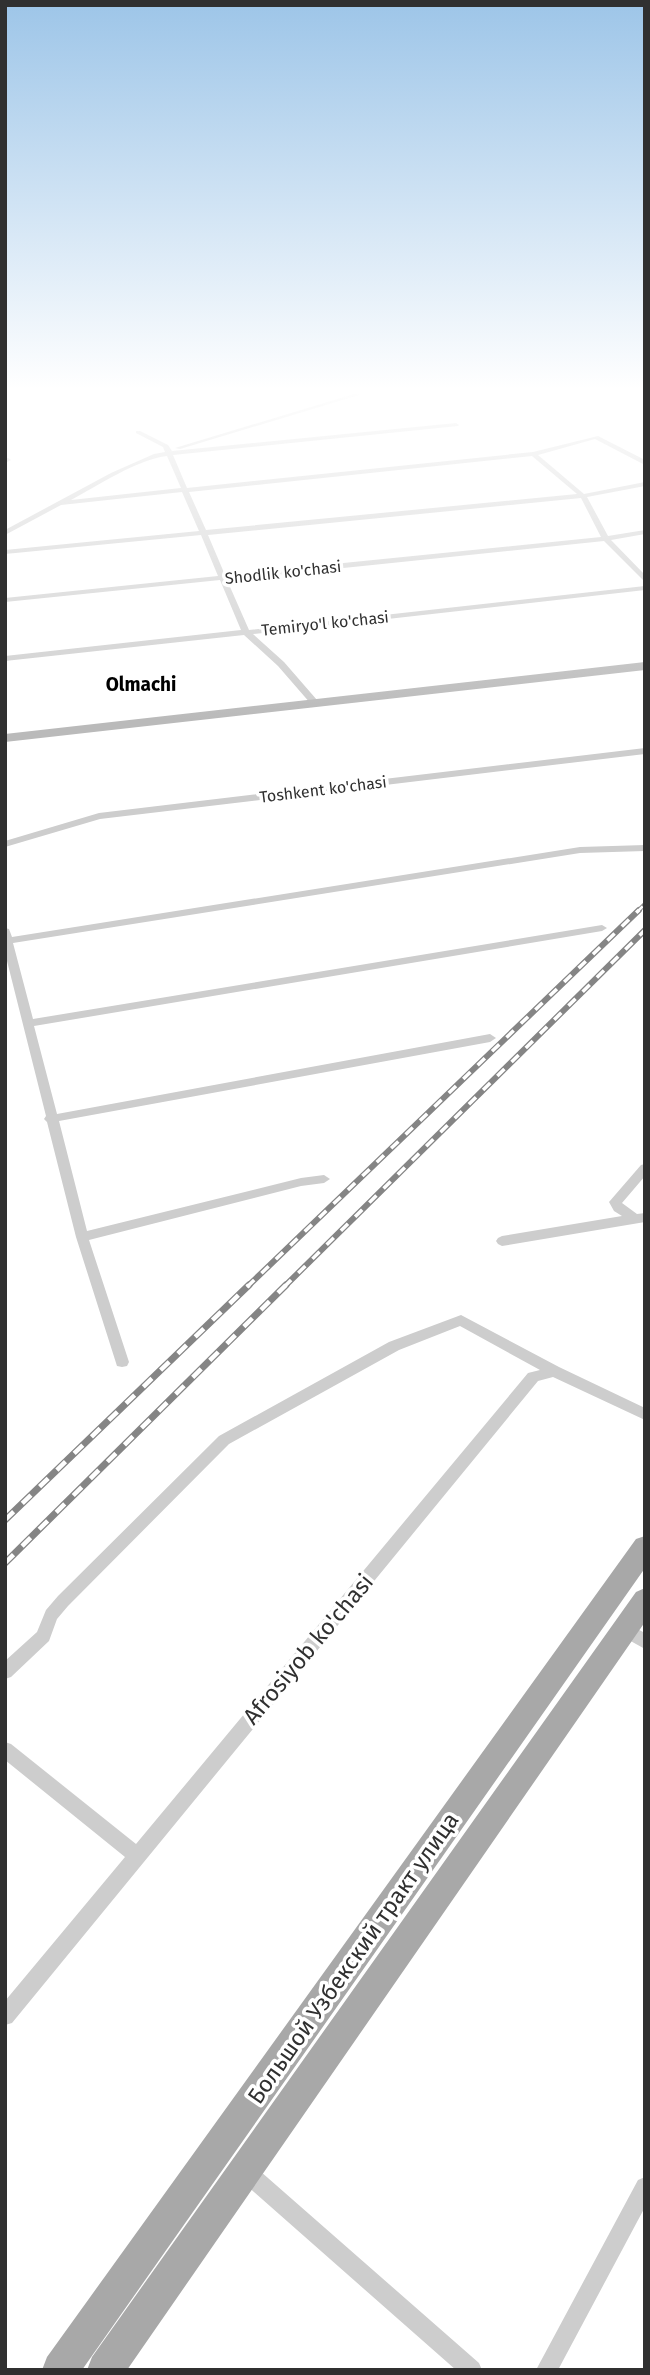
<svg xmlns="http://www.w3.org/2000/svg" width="650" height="2375" viewBox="0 0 650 2375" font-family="'Fira Sans',sans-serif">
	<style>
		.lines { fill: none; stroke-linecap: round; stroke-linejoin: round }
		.street { fill: #cdcdcd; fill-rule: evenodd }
		.secondary { fill: #bababa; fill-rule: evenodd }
		.primary { fill: #a8a8a8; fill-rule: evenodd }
		.rail-far2-casing { stroke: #858585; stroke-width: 4.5 }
		.rail-far1-casing { stroke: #858585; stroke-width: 6 }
		.rail-casing { stroke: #858585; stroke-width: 7 }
		.rail-far2 { stroke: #fff; stroke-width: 2.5; stroke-dasharray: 8; stroke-linecap: butt }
		.rail-far1 { stroke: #fff; stroke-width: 3.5; stroke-dasharray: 10; stroke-linecap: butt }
		.rail { stroke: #fff; stroke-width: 4.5; stroke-dasharray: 12; stroke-linecap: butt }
		.labels { text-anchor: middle; stroke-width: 7; stroke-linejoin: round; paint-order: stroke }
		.far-street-label { font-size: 16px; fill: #303030; stroke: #fff }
		.far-quarter-label { font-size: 19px; font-weight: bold; fill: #000; stroke: #fff }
		.near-street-label { font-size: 23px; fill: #303030; stroke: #fff }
	</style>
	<rect width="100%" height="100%" fill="#fff"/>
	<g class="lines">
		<path class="street" d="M 354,394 L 359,395 L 180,449 L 175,448 Z
			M 456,423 L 459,425 L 458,426 L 173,455 L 187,488 L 533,452 L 598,436 L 645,460 L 645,465 L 595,439 L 538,455 L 584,494 L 645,482 L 645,486 L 587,497 L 608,536 L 645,530 L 645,534 L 611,540 L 645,575 L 645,582 L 604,541 L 227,580 L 249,630 L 645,586 L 645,590 L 253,634 L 284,662 L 317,700 L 317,704 L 311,704 L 278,666 L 244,635 L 5,661 L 5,656 L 241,630 L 220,580 L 5,602 L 5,598 L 218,576 L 201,535 L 5,554 L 5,550 L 199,531 L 182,492 L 61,505 L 5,535 L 5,530 L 111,473 L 154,454 L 165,452 L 163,447 L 136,433 L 136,431 L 140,431 L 168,445 L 172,451 ZM 167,456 L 181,488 L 71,500 C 97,486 138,459 167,456 ZM 532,456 L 577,494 L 206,530 L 189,492 ZM 581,498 L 601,537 L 225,575 L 208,535 Z
			M 5,459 L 8,458 L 11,460 L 5,463 Z
			M 645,748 L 645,754 L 100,819 L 5,847 L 5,841 L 99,813 Z
			M 645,845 L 645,851 L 580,853 L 13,943 L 33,1019 L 602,925 L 607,928 L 602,931 L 34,1026 L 57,1114 L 490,1034 L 496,1038 L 490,1042 L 59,1121 L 87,1231 L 301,1178 L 324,1175 L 330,1179 L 324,1183 L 301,1186 L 89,1240 L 129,1362 L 127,1366 L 122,1367 L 117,1366 L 76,1237 L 47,1122 L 44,1119 L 46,1116 L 5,953 L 5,928 L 9,929 L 12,937 L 580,847 Z
			M 645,1164 L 645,1176 L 622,1203 L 637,1214 L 645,1213 L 645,1222 L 502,1246 L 498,1244 L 496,1241 L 498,1238 L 502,1236 L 622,1216 L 614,1211 L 609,1202 L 641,1165 Z
			M 461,1315 L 559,1367 L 645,1408 L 645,1420 L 553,1377 L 538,1381 L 12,2023 L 5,2025 L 5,2001 L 125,1857 L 5,1760 L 5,1742 L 11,1744 L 136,1844 L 528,1373 L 540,1370 L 460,1326 L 399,1350 L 229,1444 L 68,1606 L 57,1619 L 49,1641 L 11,1677 L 5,1679 L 5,1661 L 37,1632 L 46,1610 L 58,1596 L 219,1436 L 389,1342 Z
			M 624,1622 L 645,1633 L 645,1649 L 618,1634 L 616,1629 L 618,1624 Z
			M 245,2161 L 252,2164 L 479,2363 L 482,2370 L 456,2370 L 238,2178 L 235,2171 L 238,2164 Z
			M 645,2177 L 645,2207 L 558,2370 L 536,2370 L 638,2180 Z"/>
		<path class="secondary" d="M 645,662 L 645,670 L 5,742 L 5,734 Z"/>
		<path class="primary" d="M 645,1536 L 645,1568 L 82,2370 L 42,2370 L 47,2357 L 636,1539 Z
			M 645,1588 L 645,1622 L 127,2370 L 87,2370 L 92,2357 L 636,1592 Z"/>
		<g class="rail-far2-casing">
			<path id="rail-far2" d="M 637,912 L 645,904"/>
		</g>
		<g class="rail-far1-casing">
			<path id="rail-far1" d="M 247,1287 L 639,910
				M 284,1287 L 645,930"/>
		</g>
		<g class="rail-casing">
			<path id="rail" d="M 5,1520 L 249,1285
				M 5,1563 L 286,1285"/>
		</g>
		<use href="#rail-far2" class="rail-far2"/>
		<use href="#rail-far1" class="rail-far1"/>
		<use href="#rail" class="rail"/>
	</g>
	<linearGradient id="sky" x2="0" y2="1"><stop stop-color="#9dc5e8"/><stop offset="0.54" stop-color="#fff"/><stop offset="1" stop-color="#fff" stop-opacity="0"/></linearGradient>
	<rect width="650" height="720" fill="url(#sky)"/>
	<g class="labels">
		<g class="far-street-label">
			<text transform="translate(283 572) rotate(-6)" y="6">Shodlik ko'chasi</text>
			<text transform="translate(325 623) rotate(-6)" y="6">Temiryo'l ko'chasi</text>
			<text transform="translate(323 789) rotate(-7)" y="6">Toshkent ko'chasi</text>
		</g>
		<g class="far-quarter-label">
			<text x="141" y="691">Olmachi</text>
		</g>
		<g class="near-street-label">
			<text transform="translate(308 1649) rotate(-50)" y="8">Afrosiyob ko'chasi</text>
			<text transform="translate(353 1958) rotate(-55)" y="8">Большой Узбекский тракт улица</text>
		</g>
	</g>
	<rect width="650" height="2375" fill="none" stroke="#303030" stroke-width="14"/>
</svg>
